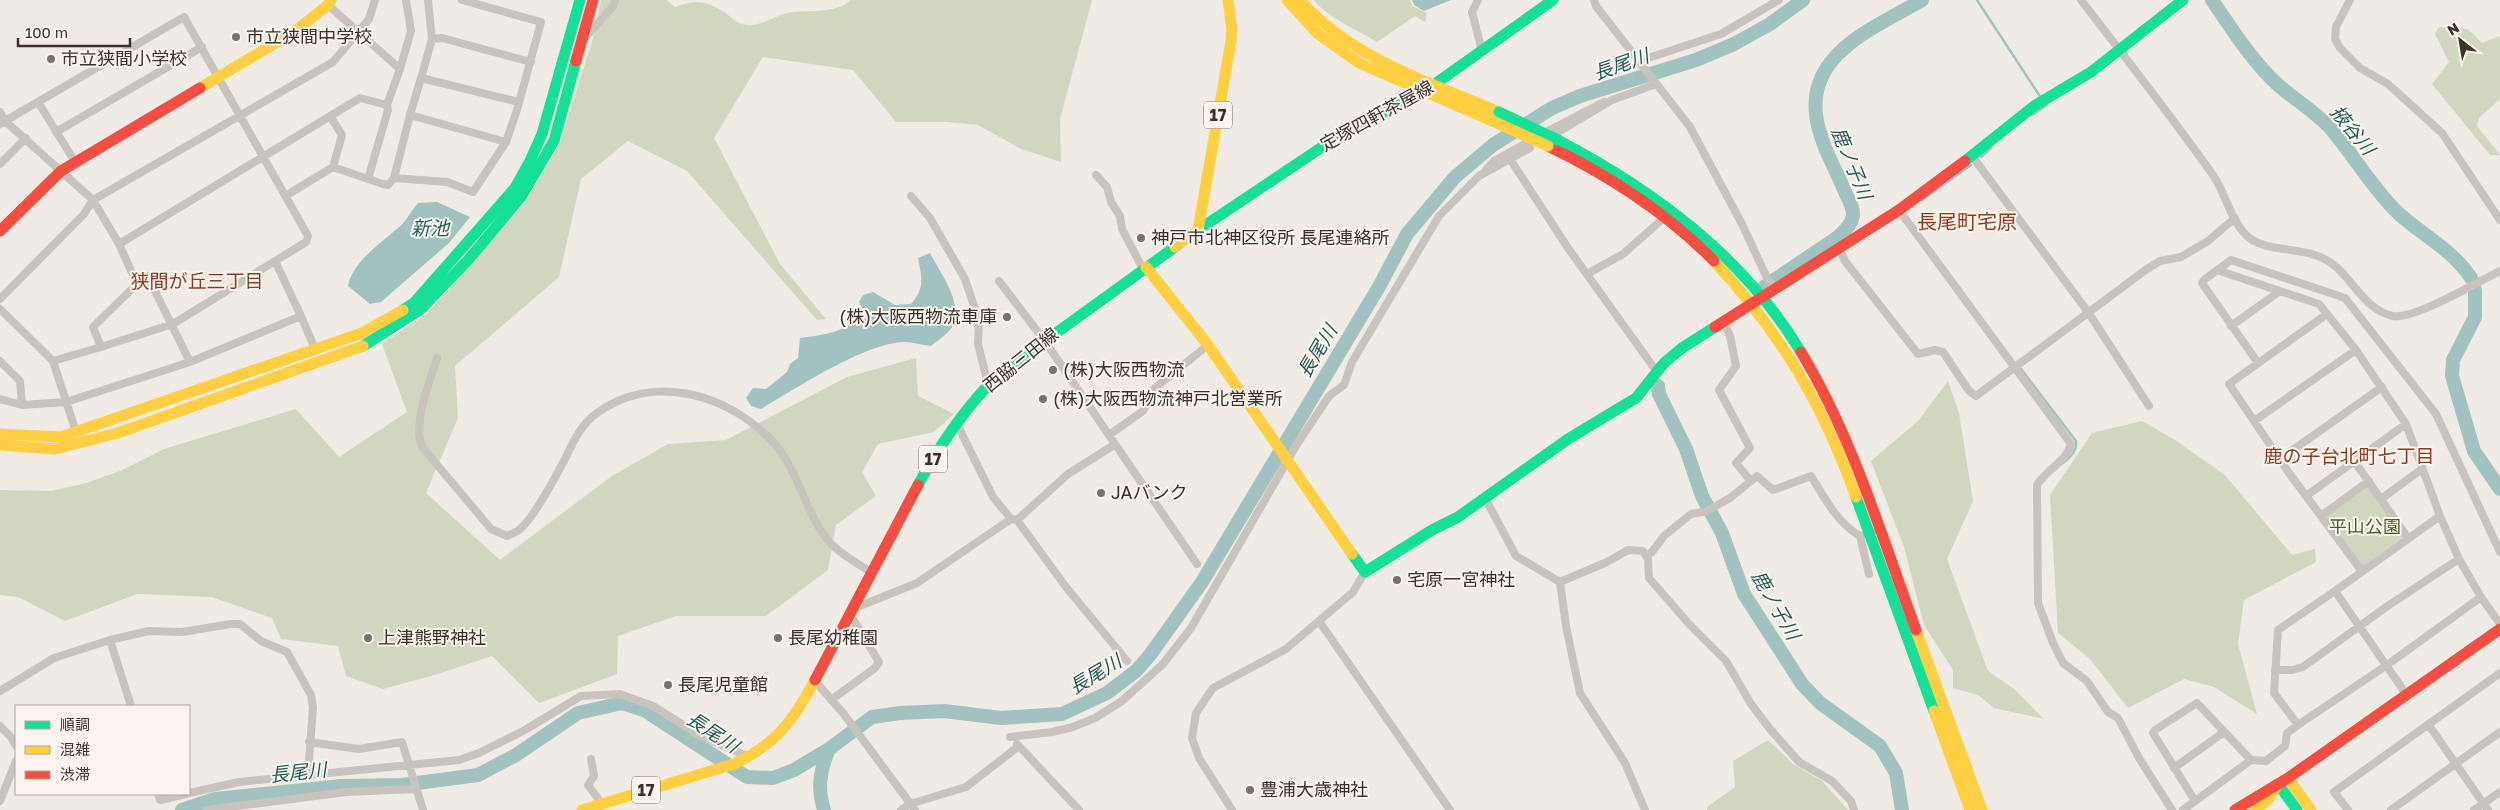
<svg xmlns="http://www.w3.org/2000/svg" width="2500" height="810" viewBox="0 0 2500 810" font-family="'Golos Text','Noto Sans JP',sans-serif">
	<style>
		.green { fill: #d1d6bf }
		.water { fill: #a1c2c1 }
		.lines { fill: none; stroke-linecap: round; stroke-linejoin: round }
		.stream { stroke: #a1c2c1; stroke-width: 2.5 }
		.river { stroke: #a1c2c1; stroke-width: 14 }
		.street { stroke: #c9c3be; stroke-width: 8 }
		.fast { stroke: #16e098; stroke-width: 11 }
		.slow { stroke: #ffcf43; stroke-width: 11 }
		.jam { stroke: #f24e42; stroke-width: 11 }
		.fast-bridge { stroke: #16e098; stroke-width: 11 }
		.slow-bridge { stroke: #ffcf43; stroke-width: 11 }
		.poi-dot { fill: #7a716c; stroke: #fbf5ee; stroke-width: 2 }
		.labels { text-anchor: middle; stroke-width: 4; stroke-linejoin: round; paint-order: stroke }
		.shield { fill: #fbf5ee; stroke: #756b66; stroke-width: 1 }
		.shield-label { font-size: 16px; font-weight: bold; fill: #3b302b }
		.poi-label { font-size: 18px; fill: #3b302b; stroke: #fbf5ee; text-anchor: start }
		.street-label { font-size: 18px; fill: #3b302b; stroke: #fbf5ee }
		.park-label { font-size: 18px; fill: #4a5a2e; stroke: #fbf5ee }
		.water-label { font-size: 19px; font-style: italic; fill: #1f5a5e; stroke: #fbf5ee }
		.neighbourhood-label { font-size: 19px; fill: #8c3b22; stroke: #fbf5ee }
		.quarter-label { font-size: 20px; fill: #8c3b22; stroke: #fbf5ee }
	</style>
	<rect width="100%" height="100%" fill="#f0ebe5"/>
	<path class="green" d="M 601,0 L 666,0 L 675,7 C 695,0 705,0 724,12 C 733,18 736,24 747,25 C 759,27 775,16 787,13 C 807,9 835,15 851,0 L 1092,0 L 1060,119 L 1061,162 L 1021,149 L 978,125 L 947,122 L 896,122 L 853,70 L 763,57 L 714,138 L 780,264 L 826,319 L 817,320 L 687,171 L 628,141 L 581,179 L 559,277 L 455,366 L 458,418 L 426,493 L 500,560 L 612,476 L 668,444 L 726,440 L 847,377 L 916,358 L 918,396 L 954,414 L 934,432 L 878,444 L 862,472 L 876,496 L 836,525 L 828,570 L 766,616 L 676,616 L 618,636 L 617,674 L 539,703 L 492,656 L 438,674 L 383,689 L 346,676 L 338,646 L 281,639 L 272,618 L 212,597 L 137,594 L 65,621 L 18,597 L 0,595 L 0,490 L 52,491 L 86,483 L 120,471 L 164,449 L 296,409 L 339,457 L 407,412 L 382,344 L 427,314 L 525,202 L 560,143 L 595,32 Z
		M 1314,0 L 1410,0 L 1412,6 L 1427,13 L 1425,22 L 1415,16 L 1377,42 C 1358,30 1326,17 1314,0 Z
		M 2439,27 L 2468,29 L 2482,43 L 2500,36 L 2500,99 L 2479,118 L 2477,126 L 2500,155 L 2490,155 L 2432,84 L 2449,62 L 2435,34 Z
		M 1948,381 L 1959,413 L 1973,501 L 1947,559 L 1988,671 L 2014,689 L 2044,719 L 1994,708 L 1978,695 L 1953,688 L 1953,670 L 1924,625 L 1904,547 L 1871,461 L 1918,421 Z
		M 2142,421 L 2175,440 L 2225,475 L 2292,555 L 2315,549 L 2316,562 L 2244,600 L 2238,644 L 2257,714 L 2214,687 L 2184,679 L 2128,708 L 2090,659 L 2058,633 L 2050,495 L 2092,433 Z
		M 2368,487 L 2403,537 L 2362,567 L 2326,517 Z
		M 1768,740 L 1793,764 L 1822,781 L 1848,810 L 1707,810 L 1707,807 L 1735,787 L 1733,761 Z"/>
	<path class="water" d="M 1412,0 L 1451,0 L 1424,11 L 1414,5 Z
		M 437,202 L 470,217 L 449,243 L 381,302 L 370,304 L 348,286 C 353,261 380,244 398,228 C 406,222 411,211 418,203 Z
		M 930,253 C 940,273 965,304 952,327 C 947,335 938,340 931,346 C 922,345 913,342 904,342 C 865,343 795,389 761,409 L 751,406 L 746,398 L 753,388 L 766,389 L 787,372 L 790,364 L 798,358 L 800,338 C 824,335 848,332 864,312 L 859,302 L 863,295 L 873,292 L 895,305 L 911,304 C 925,288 922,278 918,258 Z"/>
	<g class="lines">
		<path class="stream" d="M 1977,0 L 2041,98
			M 2032,115 L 2047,105 L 2046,104
			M 1981,157 L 1991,148
			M 1922,200 L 1971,165
			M 2021,369 L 2076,441 C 2077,452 2071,456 2063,463"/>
		<path class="river" d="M 2212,0 C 2232,29 2251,60 2277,84 C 2295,100 2316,112 2332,130 C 2355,157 2372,188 2398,213 C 2422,235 2453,250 2471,278
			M 1764,287 L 1838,237 C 1844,232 1851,225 1853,216 C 1854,206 1846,196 1843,187 C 1825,147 1798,104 1831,62 C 1853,34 1892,18 1922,0
			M 2475,290 L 2475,317 L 2453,360 L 2452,376 L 2474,451 L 2500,489
			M 1658,386 L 1659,394 L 1686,449 L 1702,496 L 1722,533 L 1744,594 L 1802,684 L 1820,703 L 1880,746 L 1896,773 L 1902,810
			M 182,810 L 215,799 L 342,786 L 402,785 L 478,775 L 516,755 L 578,713 L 622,703 L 644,710 L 747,777 L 773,778 L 794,770 L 829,749 L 872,717 L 900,713 L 944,711 L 1001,718 L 1062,714 L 1107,693 L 1136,671 L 1150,655 L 1202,582 L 1380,285 L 1407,234 L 1455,177 L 1493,145 L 1552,108 L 1580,96 L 1696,60 L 1734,44 L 1770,24 L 1803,0
			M 824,810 C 817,788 820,770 829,749"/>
		<path class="street" d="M 428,0 L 432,39
			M 462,0 L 541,22 L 517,110 L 506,142
			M 1478,0 L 1472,12 L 1482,51
			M 1594,0 L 1596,6 L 1690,127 L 1742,224 L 1767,278 L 1776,289
			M 2081,0 C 2126,58 2171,116 2213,175 C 2226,194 2230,219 2246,235 C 2268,256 2306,243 2334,265 C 2353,280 2366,311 2393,316 C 2416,319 2477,282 2500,271
			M 2350,0 L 2336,27 L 2335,39 L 2340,48 L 2360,68 L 2388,84 L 2442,133 L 2500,220
			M 584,39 L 614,5 L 615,0
			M 1639,61 L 1721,34 L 1779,0
			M 400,69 L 411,31 L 406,0
			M 38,102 L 75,162
			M 519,102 L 421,78 L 432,39 L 442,38 L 531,62
			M 0,112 L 5,121 L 93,200 L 333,62 L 369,19 L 375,0
			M 410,115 L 506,142 L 473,192 L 447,182 L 394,178 Z
			M 410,115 L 421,78
			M 0,124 L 184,17 L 308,236 L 306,242 L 173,324 L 101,347
			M 56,132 L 202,47
			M 1558,132 L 1612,100 L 1656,84
			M 1544,133 L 1604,102
			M 1972,156 L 2088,312 L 2149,406
			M 1510,159 L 1568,248 L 1657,372
			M 0,164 L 26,138
			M 333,167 L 383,184 L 388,185 L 394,178
			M 1486,170 L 1494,161 L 1534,139
			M 1096,175 L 1107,187 L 1111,202 L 1120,216 L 1122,229 L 1143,269
			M 368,179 L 388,110 L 387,105
			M 287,195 L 333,167 L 342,135 L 330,116
			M 911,196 L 930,218 L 965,279 L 979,321 L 978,344 L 988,384
			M 1899,210 L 2071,444 C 2067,461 2046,470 2037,485 L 2038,603 L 2053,643 L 2063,663 L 2087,681 L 2108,712 L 2118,718 L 2139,758 L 2172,810
			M 119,244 L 360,98 L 387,105 L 400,69 L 328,5
			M 1839,248 L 1845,261 L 1918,354 L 1935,350 L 1943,352 L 1969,391 L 1976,396 L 2147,269 L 2160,261 L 2181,257 L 2208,241 L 2235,218
			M 275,261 L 301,316
			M 2217,270 L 2319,304 L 2356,350 L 2406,424 L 2440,516 L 2459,559
			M 1587,274 L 1623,254 L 1665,217
			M 999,281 L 1044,340 L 1197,564
			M 137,284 L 149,279 L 190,362
			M 0,299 L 84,214 L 93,200 L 119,244 L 137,284 L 93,327 L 101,347 L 53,361
			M 0,309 L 53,361 L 76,432
			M 2327,314 L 2229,384 L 2289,473 L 2361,570
			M 1724,322 L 1730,336 L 1736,366 L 1719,390 L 1750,448 L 1736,463 L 1750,480
			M 2231,326 L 2280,291
			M 437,358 C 430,382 411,426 423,448 L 491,529 L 507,536 C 511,534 517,532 520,529 C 534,518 556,476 565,459 C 573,442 581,424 597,413 C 654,372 729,394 774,443 C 798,470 805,511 827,539 C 838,553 857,563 872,573
			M 0,361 L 20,381 L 22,405
			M 2258,363 L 2202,283 L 2205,279 L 2231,260 L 2345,298 L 2436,414 L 2500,552
			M 0,399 L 22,405 L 66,402 L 190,362 L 301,316 L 315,349
			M 2254,421 L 2356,350
			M 956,422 L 993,497 L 1011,519 L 1017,520 L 1066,587 L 1127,661
			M 1109,435 L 1143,411 L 1155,388 L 1208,345
			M 2280,459 L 2382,387
			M 2355,462 L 2408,538
			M 2306,496 L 2406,424
			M 1485,498 L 1516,556 L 1560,582 L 1566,626 L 1580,693 L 1625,763 L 1645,810
			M 2381,499 L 2422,469
			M 2321,516 L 2369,481
			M 1017,520 L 1068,474 L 1114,445
			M 1860,536 L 1869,574
			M 1647,555 L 1652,552 L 1664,536 L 1691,514 L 1707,511 L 1730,498 L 1757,476 L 1773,490 L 1811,476 C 1824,497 1838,524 1860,536 L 1872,532
			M 1560,582 L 1607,562 L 1628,550 L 1643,551 L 1648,559 L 1649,578 L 1689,624 L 1726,661 L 1751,704 L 1770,729 L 1799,762 L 1832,781 L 1851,801 L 1854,810
			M 2335,591 L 2440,516
			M 855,608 L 917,583 L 1011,519
			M 1319,621 L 1450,810
			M 110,640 L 131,706
			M 2275,670 L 2292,670 L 2303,667 L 2389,605 L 2459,559 L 2481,597 L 2500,624
			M 815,681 L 843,713 L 915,810
			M 0,691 L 54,658 L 110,640 L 149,631 L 182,632 L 231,624 L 240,624 L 261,641 L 287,652 L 311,695 L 313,707 L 308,774
			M 2406,694 L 2335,591 L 2278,630 L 2274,693 L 2298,725 L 2387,665 L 2481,597
			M 831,700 L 875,668 L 879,662 L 850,614
			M 2428,724 L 2488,810
			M 0,726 L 11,737 L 16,746
			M 1010,737 L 1052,732 L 1073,727 L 1095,718 L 1122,701 L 1163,664 L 1191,628 L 1296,446 L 1329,396 L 1344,385 L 1352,362 L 1439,216 L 1479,176 L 1530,148
			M 309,742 L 359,749 L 402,742 L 423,810
			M 1017,744 L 1079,810
			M 591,759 L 594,776 L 588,785 L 602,804
			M 2174,768 L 2224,732
			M 189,793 L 239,782 L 459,760 L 479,753 L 525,730 L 581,696 L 620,694 L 653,706 L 699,735 L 749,757
			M 158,794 L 160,800 L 186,794
			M 0,801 L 16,761
			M 2195,801 L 2153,733 L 2155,730 L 2197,703 L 2251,760
			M 207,810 L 346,792 L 416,789
			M 901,810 L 910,804 L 966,787 L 1019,746
			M 1232,810 L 1199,758 L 1192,738 L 1196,713 L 1213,688 L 1286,649 L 1353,592 L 1365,572
			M 2183,810 L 2251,760 L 2266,761 L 2285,746 L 2287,733 L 2298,725
			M 2348,810 L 2334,792 L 2500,673
			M 2391,810 L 2500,732
			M 2474,810 L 2500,792"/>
		<path class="fast" d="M 1558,140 C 1655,191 1744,257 1801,352
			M 1965,161 L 2034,106 L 2091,72 L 2183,0
			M 1198,230 L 1340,135 L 1425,91 L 1553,0
			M 403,310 L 414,303 L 515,188 L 530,161 L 542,134 L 580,0
			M 363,346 L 421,309 L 469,259 L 521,197 L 554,141 L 576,61
			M 918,485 C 940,444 965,408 998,375 L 1175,247
			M 1856,497 L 1934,711
			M 1352,554 L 1365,572 L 1432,530 L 1458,517 L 1568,439 L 1636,398 L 1664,363 L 1682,348 L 1715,327
			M 2278,784 L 2297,810"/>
		<path class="slow" d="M 1287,0 L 1317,33 L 1359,63 L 1490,120
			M 1300,0 C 1352,59 1429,82 1499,112
			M 200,88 L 294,32 L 328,5 L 331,0
			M 1175,247 L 1198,230 L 1231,41 L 1232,30 L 1228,0
			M 1714,261 C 1782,335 1822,403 1856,497
			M 1146,267 L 1208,345 L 1352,554
			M 0,434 L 61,437 L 362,333 L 403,310
			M 0,445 L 55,449 L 118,433 L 363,346
			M 1916,630 L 1982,810
			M 1934,711 L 1970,810
			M 2288,778 L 2311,810
			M 582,810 L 734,764 C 775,745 794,720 815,680
			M 2255,810 L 2267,801 L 2277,786"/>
		<path class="jam" d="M 576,61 L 593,0
			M 1548,146 C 1610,176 1666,212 1714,261
			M 0,231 L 61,171 L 200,88
			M 1715,327 L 1899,210 L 1965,161
			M 1801,352 C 1853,438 1882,537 1916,630
			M 815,680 L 918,485
			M 2235,810 L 2288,778 L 2500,629"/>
		<path class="fast-bridge" d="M 1499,112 L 1558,140"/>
		<path class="slow-bridge" d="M 1490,120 L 1548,146"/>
	</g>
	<g class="poi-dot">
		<circle cx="236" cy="37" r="5"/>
		<circle cx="51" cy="59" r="5"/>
		<circle cx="1141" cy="238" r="5"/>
		<circle cx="1007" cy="317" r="5"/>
		<circle cx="1053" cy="370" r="5"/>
		<circle cx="1043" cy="399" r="5"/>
		<circle cx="1101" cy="493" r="5"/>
		<circle cx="1397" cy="580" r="5"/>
		<circle cx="368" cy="638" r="5"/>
		<circle cx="778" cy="638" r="5"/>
		<circle cx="668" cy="685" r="5"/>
		<circle cx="1250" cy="790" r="5"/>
	</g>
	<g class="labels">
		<g class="shield">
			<rect x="1204" y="101.5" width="28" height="27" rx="4"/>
			<rect x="919" y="445.5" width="28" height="27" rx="4"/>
			<rect x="632" y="776.5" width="28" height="27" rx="4"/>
		</g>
		<g class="shield-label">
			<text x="1218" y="121">17</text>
			<text x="933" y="465">17</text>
			<text x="646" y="796">17</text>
		</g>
		<g class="poi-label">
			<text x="246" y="43">市立狭間中学校</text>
			<text x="61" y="65">市立狭間小学校</text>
			<text x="1151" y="244">神戸市北神区役所 長尾連絡所</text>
			<text x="997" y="323" text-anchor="end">(株)大阪西物流車庫</text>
			<text x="1063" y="376">(株)大阪西物流</text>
			<text x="1053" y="405">(株)大阪西物流神戸北営業所</text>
			<text x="1111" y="499">JAバンク</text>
			<text x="1407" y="586">宅原一宮神社</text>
			<text x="378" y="644">上津熊野神社</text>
			<text x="788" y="644">長尾幼稚園</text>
			<text x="678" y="691">長尾児童館</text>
			<text x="1260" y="796">豊浦大歳神社</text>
		</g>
		<g class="street-label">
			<text transform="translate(1377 116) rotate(-29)" y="6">定塚四軒茶屋線</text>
			<text transform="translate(1021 360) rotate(-39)" y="6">西脇三田線</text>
		</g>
		<g class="park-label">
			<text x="2365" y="533">平山公園</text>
		</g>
		<g class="water-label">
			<text transform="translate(1621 64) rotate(-19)" y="7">長尾川</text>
			<text transform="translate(2353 130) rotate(51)" y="7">掖谷川</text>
			<text transform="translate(1852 163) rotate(68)" y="7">鹿ノ子川</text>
			<text x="430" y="235">新池</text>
			<text transform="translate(1317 351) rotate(-59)" y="7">長尾川</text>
			<text transform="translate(1776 605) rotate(60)" y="7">鹿ノ子川</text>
			<text transform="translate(1095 674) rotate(-31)" y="7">長尾川</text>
			<text transform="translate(713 732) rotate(33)" y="7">長尾川</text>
			<text transform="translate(298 772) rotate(-6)" y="7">長尾川</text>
		</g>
		<g class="neighbourhood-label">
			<text x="197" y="288">狭間が丘三丁目</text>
			<text x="2349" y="463">鹿の子台北町七丁目</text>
		</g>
		<g class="quarter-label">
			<text x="1967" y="229">長尾町宅原</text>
		</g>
	</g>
	<rect x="15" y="705" width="175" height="90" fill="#fbf5ee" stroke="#aea6a0"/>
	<rect x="25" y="721" width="25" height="8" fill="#16e098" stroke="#aea6a0"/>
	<text x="60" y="730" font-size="15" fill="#3b302b">順調</text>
	<rect x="25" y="746" width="25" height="8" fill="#ffcf43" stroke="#aea6a0"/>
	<text x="60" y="755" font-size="15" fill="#3b302b">混雑</text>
	<rect x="25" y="771" width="25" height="8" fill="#f24e42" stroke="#aea6a0"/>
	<text x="60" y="780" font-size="15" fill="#3b302b">渋滞</text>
	<g transform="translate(2460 40) rotate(329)" stroke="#fbf5ee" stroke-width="4" paint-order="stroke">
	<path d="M0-4L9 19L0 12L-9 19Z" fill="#3b302b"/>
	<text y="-8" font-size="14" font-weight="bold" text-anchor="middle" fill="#3b302b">N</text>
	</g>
	<path d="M18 38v8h112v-8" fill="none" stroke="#3b302b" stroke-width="2.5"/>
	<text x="25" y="38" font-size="15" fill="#3b302b" stroke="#fbf5ee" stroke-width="4" paint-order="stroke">100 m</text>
</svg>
